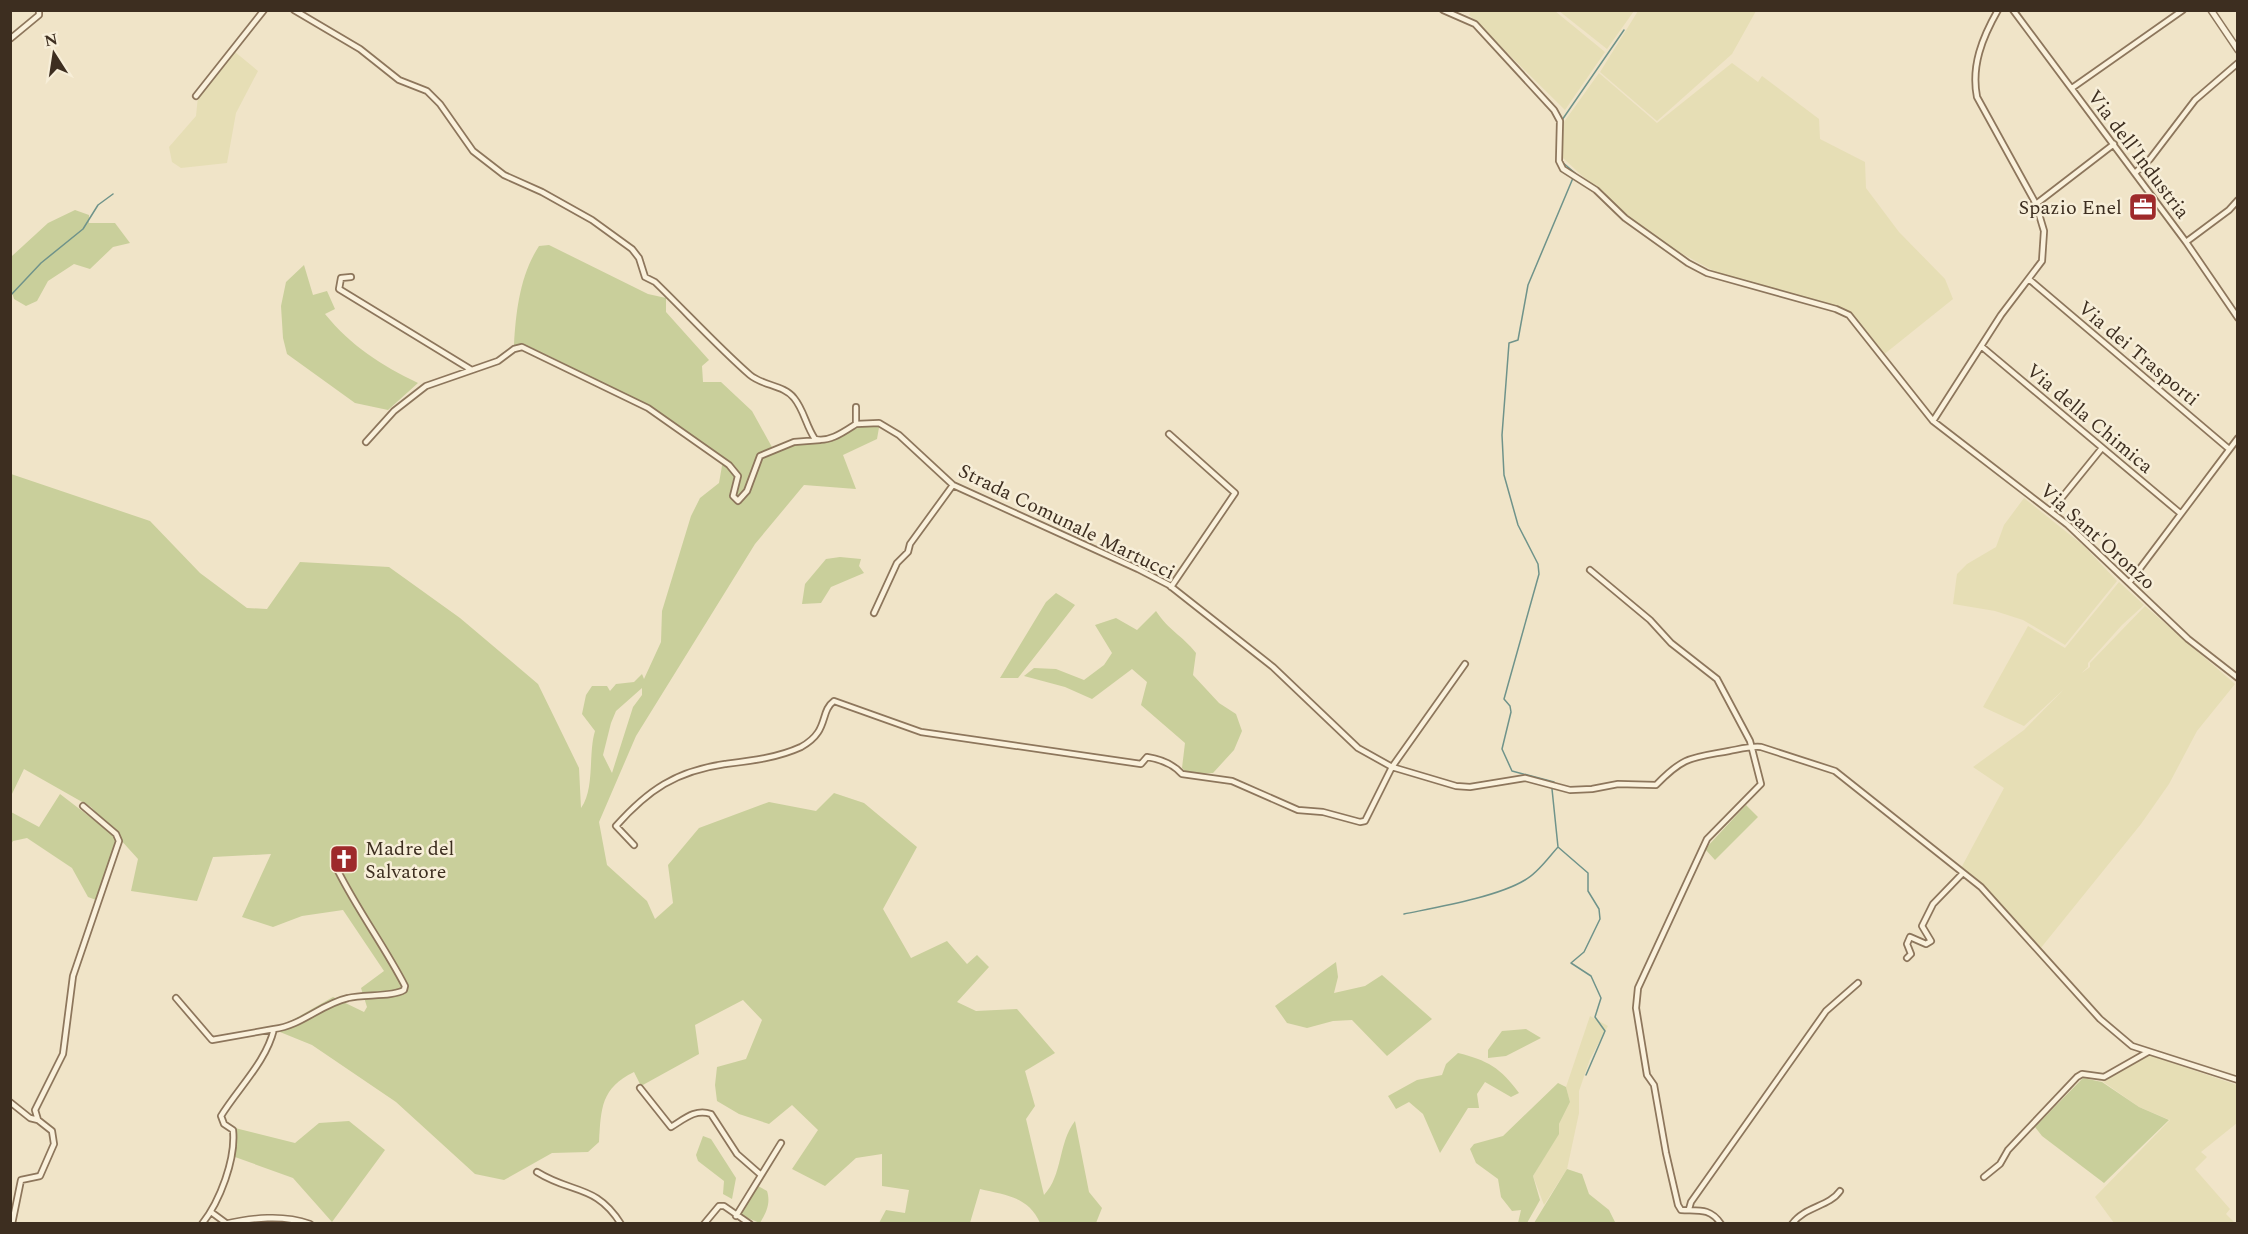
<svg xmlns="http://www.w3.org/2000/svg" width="2248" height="1234" viewBox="0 0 2248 1234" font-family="Spectral,serif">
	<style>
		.farmland { fill: #e6deb5 }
		.green { fill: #c9cf9b; fill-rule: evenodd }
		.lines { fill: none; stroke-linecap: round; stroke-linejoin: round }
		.stream { stroke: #6f938a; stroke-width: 1.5 }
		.minor-casing { stroke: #8d765c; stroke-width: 8 }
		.tertiary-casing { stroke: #8d765c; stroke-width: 8 }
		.minor { stroke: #faf1dc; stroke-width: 4.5 }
		.tertiary { stroke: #faf1dc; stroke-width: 5 }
		.labels { text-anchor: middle; stroke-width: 5; stroke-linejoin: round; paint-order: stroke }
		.street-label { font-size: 20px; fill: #3d2e20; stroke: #f7eed8 }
		.poi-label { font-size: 20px; fill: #3d2e20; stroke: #f7eed8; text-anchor: end }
	</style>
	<rect width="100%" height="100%" fill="#f0e4c8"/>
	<path class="farmland" d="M 1471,11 L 1555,11 L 1605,52 L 1565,110 L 1469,15 Z
		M 1559,11 L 1634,11 L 1607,49 Z
		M 1638,11 L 1638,10 L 1756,11 L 1732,54 L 1657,121 L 1600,72 Z
		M 235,52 L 258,71 L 236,113 L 227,163 L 181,168 L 172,162 L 169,147 L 196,116 L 198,96 Z
		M 1732,63 L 1758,82 L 1762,76 L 1819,119 L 1820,139 L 1865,162 L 1866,188 L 1899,232 L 1945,279 L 1953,299 L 1882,356 L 1845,311 L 1723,276 L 1668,246 L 1626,217 L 1562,157 L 1564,122 L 1599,73 L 1657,123 Z
		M 2024,498 L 2084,546 L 2117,581 L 2065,645 L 2023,620 L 1995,611 L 1953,604 L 1957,574 L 1967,564 L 1996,547 L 2004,525 Z
		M 2119,582 L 2144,605 L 2122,625 L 2088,663 L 2088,667 L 2024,726 L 1983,707 L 2028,626 L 2065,648 Z
		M 2145,606 L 2235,684 L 2197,731 L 2169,784 L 2141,824 L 2040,949 L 1984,886 L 1960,870 L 2004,788 L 1973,767 L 2024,730 L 2076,677 L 2090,667 L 2090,663 Z
		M 1590,1016 L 1608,1026 L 1590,1059 L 1579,1091 L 1579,1113 L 1567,1169 L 1544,1205 L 1533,1176 L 1558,1134 L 1559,1124 L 1570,1102 L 1566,1087 Z
		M 2149,1055 L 2237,1085 L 2237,1123 L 2201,1152 L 2207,1157 L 2195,1169 L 2230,1209 L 2226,1214 L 2235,1223 L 2114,1223 L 2095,1197 L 2170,1120 L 2139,1107 L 2102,1081 Z"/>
	<path class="green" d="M 75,210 L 89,215 L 89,223 L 115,223 L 130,243 L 113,247 L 90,269 L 74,264 L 48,281 L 37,301 L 26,306 L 14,299 L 10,286 L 12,256 L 48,223 Z
		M 549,245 L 648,294 L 666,298 L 666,312 L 709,360 L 702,366 L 703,382 L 721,382 L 752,411 L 773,449 L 794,442 L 817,440 L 839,434 L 857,424 L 880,422 L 877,439 L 843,455 L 856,489 L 804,485 L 755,544 L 636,736 L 599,822 L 607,865 L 647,901 L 655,919 L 673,903 L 668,865 L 699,828 L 769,802 L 816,811 L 834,793 L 864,803 L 917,847 L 883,909 L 911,958 L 947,941 L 967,964 L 977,955 L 989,967 L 957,1002 L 976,1011 L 1017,1009 L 1055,1053 L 1025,1071 L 1035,1106 L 1026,1119 L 1044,1195 C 1063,1175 1058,1143 1075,1121 L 1089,1192 L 1102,1208 L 1096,1223 L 1040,1223 C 1029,1197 1006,1195 980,1189 L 970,1223 L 879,1223 L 886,1210 L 905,1213 L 909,1190 L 882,1186 L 882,1154 L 856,1158 L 825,1186 L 792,1169 L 818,1130 L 792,1105 L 769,1124 L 739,1114 L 717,1101 L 715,1085 L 717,1067 L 746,1059 L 762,1020 L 743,1000 L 695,1025 L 699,1054 L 641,1086 L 634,1072 C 601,1088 601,1108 599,1142 L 588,1152 L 552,1153 L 504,1180 L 475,1174 L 396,1102 L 312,1045 L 275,1030 L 333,997 L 364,1012 L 367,1007 L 361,988 L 384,971 L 343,910 L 302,916 L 273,927 L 242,917 L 271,854 L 213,857 L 197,901 L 131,891 L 138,859 L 91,807 L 24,769 L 11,796 L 11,474 L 150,521 L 200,573 L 247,608 L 267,609 L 300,562 L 389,567 L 460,618 L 538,684 L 579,768 L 581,808 C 595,789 588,754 595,731 L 582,714 L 586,695 L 592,686 L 607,686 L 610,691 L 616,684 L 634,682 L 642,674 L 644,679 L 661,642 L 662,611 L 691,516 L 700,498 L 719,483 L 723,460 C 661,416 597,378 528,346 L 514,345 C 516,311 520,275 539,246 ZM 642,688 L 642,695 L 633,707 L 612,773 L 603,755 L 611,723 L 616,711 Z
		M 304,265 L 313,295 L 327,291 L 335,309 L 325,314 C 351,346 381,365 418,383 L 388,410 L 355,403 L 287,354 L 283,338 L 281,306 L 286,282 Z
		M 840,557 L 861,559 L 859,566 L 864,573 L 831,587 L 821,603 L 802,604 L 805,584 L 826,559 Z
		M 1056,593 L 1075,605 L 1018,678 L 1000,678 L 1046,602 Z
		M 1156,611 C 1169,631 1182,635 1196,653 L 1193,675 L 1219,703 L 1236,714 L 1242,731 L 1234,750 L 1213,773 L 1188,774 L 1182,768 L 1185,743 L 1141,705 L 1147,682 L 1132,669 L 1092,699 L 1065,687 L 1024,676 L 1034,668 L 1056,669 L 1084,680 L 1104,665 L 1112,653 L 1095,625 L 1116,618 L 1137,630 Z
		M 60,794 L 116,837 L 117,842 L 99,901 L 88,897 L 72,868 L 27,838 L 13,841 L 11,844 L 11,812 L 39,827 Z
		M 1746,805 L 1758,817 L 1715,860 L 1705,849 Z
		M 1336,962 L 1338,977 L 1334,993 L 1365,986 L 1382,975 L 1432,1019 L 1387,1056 L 1352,1020 L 1333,1021 L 1307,1028 L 1287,1023 L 1275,1006 Z
		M 1526,1029 L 1541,1038 L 1506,1056 L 1488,1058 L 1488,1050 L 1502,1031 Z
		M 1458,1053 C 1487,1060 1501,1068 1519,1093 L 1511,1097 L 1485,1082 L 1477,1094 L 1479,1108 L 1468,1108 L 1440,1153 L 1423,1114 L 1409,1102 L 1396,1109 L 1388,1096 L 1417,1080 L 1442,1075 L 1446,1064 Z
		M 2083,1078 L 2102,1082 L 2139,1107 L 2169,1120 L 2104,1183 L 2042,1136 L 2035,1127 Z
		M 1558,1083 L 1566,1087 L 1570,1102 L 1559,1124 L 1559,1134 L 1533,1176 L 1540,1200 L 1527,1223 L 1518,1223 L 1521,1210 L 1512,1211 L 1501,1197 L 1498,1179 L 1476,1163 L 1470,1149 L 1474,1144 L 1503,1136 Z
		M 349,1121 L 385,1150 L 332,1222 L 293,1178 L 235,1157 L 235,1128 L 295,1143 L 319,1123 Z
		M 703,1136 L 711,1139 L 736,1178 L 732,1199 L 723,1194 L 724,1181 L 698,1161 L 696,1155 Z
		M 1567,1169 L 1582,1174 L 1589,1194 L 1609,1210 L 1615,1222 L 1623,1223 L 1534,1223 Z
		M 758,1186 L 767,1191 C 771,1203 766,1213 760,1223 L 740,1215 Z"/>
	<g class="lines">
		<path class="stream" d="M 1562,120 L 1624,30
			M 1562,137 L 1562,162 L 1575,173
			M 10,296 L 41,263 L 83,229 L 98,205 L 113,194
			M 1554,782 L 1512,771 L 1502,749 L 1511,712 L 1510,706 L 1504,699 L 1539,574 L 1538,564 L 1518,525 L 1504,475 L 1502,435 L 1509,343 L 1518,340 L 1528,285 L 1573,178
			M 1558,847 L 1588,873 L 1588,891 L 1599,909 L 1600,919 L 1584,952 L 1571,963 L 1591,976 L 1601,998 L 1595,1017 L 1605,1031 L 1586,1075
			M 1404,914 C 1438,907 1497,897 1525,880 C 1538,873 1548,858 1558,847 L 1552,789"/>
		<g class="minor-casing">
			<path id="minor" d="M 294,10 L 360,49 L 399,80 L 427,91 L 440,104 L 473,151 L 504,175 L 542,192 L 592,220 L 632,249 L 639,258 L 645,277 L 655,282 C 687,313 717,346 750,375 C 763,386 784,385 794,398 C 804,410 806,426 815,439 C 829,443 845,431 856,424 L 856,407
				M 1443,10 L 1475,24 L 1554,110 L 1560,121 L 1559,161 L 1563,169 L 1596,190 L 1625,218 L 1688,263 L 1707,273 L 1836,309 L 1849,315 L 1933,421 L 2068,525 L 2188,639 L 2238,678
				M 2013,10 L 2186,242 L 2238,318
				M 10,39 L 39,15 L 39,10
				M 2072,88 L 2183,10
				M 196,96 L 264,10
				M 2135,173 L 2150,159 L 2195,100 L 2238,63
				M 2036,204 L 2114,144
				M 2186,242 L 2229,210 L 2238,200
				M 351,277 L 341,278 L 339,289 L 470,369
				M 2030,280 L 2229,449
				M 1981,346 L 2180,513
				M 1933,421 L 2001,315 L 2042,261 L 2044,231 L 2036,204 L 1977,97 C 1971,66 1982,38 1998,10
				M 856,424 L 879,423 L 899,435 L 953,485 L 1138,569 L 1169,585 L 1273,667 L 1358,748 L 1392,767 L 1456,786 L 1470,787 L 1525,778 L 1570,790 L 1592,789 L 1618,784 L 1656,785 C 1684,756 1691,758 1729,751 C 1740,749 1750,746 1761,747 L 1835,771 L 1981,887 L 2100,1019 L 2132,1046 L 2238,1080
				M 1169,434 L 1235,493 L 1171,587
				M 366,442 L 394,411 L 426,386 L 498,361 L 514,349 L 522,347 L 648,408 L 729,465 L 738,476 L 733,496 L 738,501 L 747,491 L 760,456 L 794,442 L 820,440
				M 2051,511 L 2102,448
				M 1590,570 L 1650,620 L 1671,643 L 1717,679 L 1750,741 L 1761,784 L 1707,839 L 1638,988 L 1636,1008 L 1647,1075 L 1654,1085 L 1666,1153 L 1678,1205 L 1681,1210 C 1697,1211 1710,1207 1721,1224
				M 2129,583 L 2238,438
				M 874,613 L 897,563 L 908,552 L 910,544 L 953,485
				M 634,845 L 616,826 C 648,790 676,771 725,764 C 750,761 777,758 801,747 C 830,731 819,712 834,701 L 921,732 L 1141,764 L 1147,757 C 1160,759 1173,764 1182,774 L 1232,781 L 1298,810 L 1323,812 L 1360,822 L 1365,821 L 1392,767 L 1465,664
				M 1907,958 L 1911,954 L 1907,944 L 1910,937 L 1926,944 L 1931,941 L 1922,926 L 1933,904 L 1962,874
				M 176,998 L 212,1040 L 274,1029
				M 640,1088 L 671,1127 C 683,1120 695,1108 711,1114 L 737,1154 L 761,1175
				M 10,1102 L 30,1118 L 38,1120
				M 537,1172 C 572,1194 596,1184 621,1224
				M 1984,1177 L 2000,1164 L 2008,1150 L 2077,1077 L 2082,1074 L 2104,1077 L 2148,1052
				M 1689,1209 L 1691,1202 L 1826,1011 L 1858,983
				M 211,1212 L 226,1223
				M 736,1216 L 781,1143
				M 12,1224 L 21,1180 L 40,1176 L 54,1144 L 52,1131 L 38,1120 L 35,1110 L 63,1054 L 73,976 L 119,841 L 116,834 L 83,806
				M 202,1224 C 220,1201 236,1159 233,1130 L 224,1124 L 221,1116 C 239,1087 266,1062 274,1029 C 301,1026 321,1004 348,998 C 363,994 393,997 404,990 L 405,986 C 385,947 358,911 338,871
				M 704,1224 L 719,1206 L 724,1206 L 750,1224
				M 1792,1224 C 1805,1206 1829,1207 1840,1191"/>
		</g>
		<g class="tertiary-casing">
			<path id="tertiary" d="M 2211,10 L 2238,50
				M 225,1224 C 253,1218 282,1214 310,1224"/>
		</g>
		<use href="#minor" class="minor"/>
		<use href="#tertiary" class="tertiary"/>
	</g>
	<defs>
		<g id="office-square" transform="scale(1.5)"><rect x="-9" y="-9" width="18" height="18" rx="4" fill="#9e2a2b" stroke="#f7eed8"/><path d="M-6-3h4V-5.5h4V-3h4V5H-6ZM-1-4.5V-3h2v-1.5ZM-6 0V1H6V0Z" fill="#fff"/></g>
		<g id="church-square" transform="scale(1.5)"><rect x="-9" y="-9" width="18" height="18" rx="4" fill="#9e2a2b" stroke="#f7eed8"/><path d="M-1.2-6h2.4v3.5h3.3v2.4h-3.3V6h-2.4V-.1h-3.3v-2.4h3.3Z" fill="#fff"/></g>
	</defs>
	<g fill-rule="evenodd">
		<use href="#office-square" x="2143" y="207"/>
		<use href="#church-square" x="344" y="859"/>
	</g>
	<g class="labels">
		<g class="street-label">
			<text transform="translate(2139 154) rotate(53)" y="7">Via dell'Industria</text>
			<text transform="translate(2139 353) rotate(40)" y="7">Via dei Trasporti</text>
			<text transform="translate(2090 418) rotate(40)" y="7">Via della Chimica</text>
			<text transform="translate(1067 521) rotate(26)" y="7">Strada Comunale Martucci</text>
			<text transform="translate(2098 536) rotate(42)" y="7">Via Sant'Oronzo</text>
		</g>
		<g class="poi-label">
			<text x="2122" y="214">Spazio Enel</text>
			<text x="365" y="855" text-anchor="start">Madre del<tspan x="365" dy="23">Salvatore</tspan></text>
		</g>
	</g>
	<rect width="2248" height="1234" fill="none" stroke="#3d2e20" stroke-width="24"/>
	<g transform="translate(54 54) rotate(348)" stroke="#f7eed8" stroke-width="4.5" paint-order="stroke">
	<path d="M0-4.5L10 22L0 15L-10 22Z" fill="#3d2e20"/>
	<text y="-9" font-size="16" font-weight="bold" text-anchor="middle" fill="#3d2e20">N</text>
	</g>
</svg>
